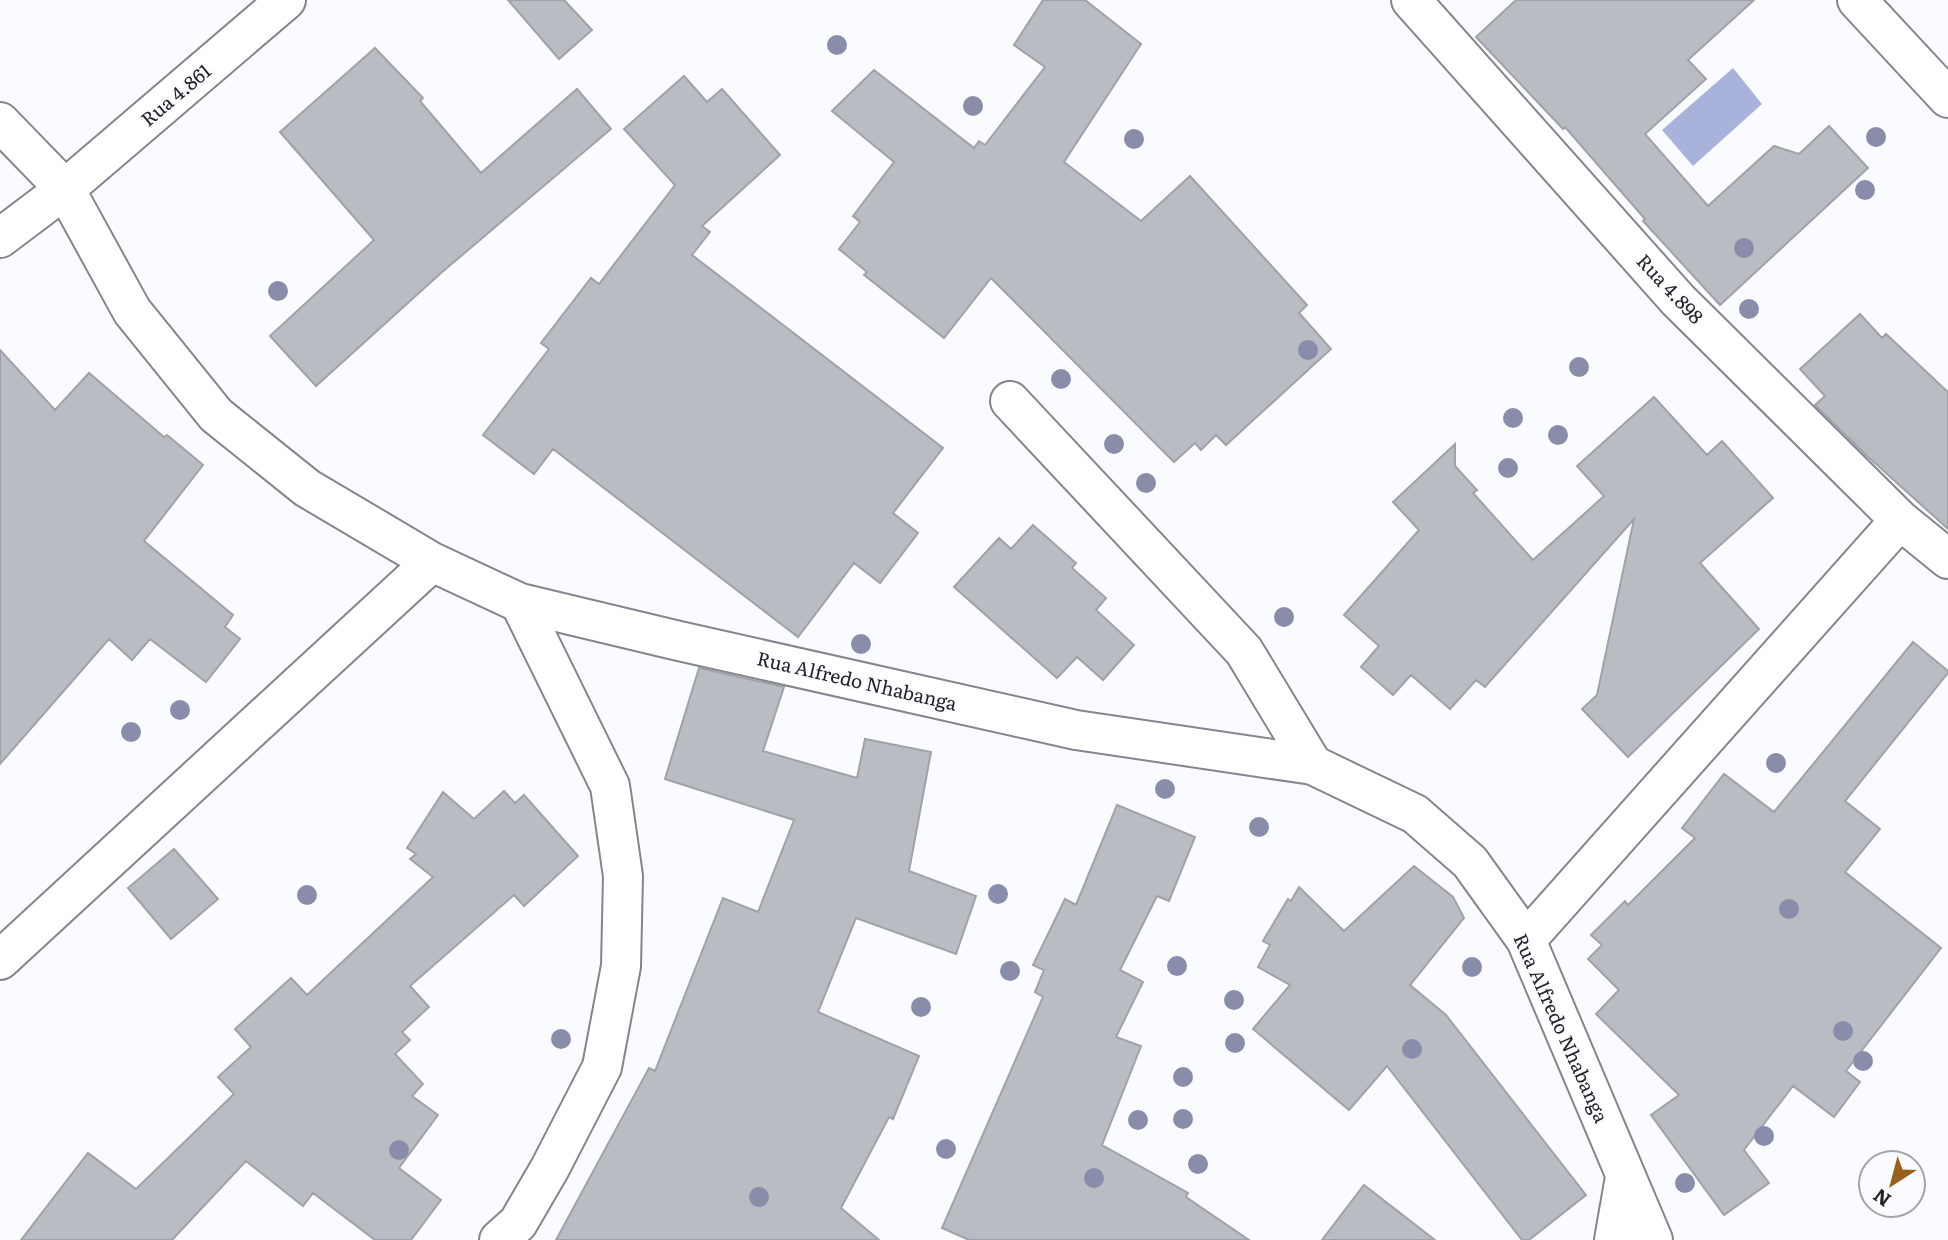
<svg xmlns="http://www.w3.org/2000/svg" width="1948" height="1240" viewBox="0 0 1948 1240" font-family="Literata,serif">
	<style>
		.water { fill: #a9b2da }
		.building { fill: #babcc4; stroke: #a0a2aa; stroke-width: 2 }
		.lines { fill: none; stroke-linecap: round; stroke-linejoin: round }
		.minor-casing { stroke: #84858d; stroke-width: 42 }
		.minor { stroke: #fff; stroke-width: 38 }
		.tree { fill: #898daa }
		.labels { text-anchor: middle; stroke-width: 5; stroke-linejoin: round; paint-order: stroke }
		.street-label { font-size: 19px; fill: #232427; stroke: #fafbfe }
	</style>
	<rect width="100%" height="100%" fill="#fafbfe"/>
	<path class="water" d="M 1733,68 L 1762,104 L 1693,166 L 1662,130 Z"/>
	<path class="building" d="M 508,0 L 564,0 L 592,30 L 559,59 Z
		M 1043,0 L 1085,0 L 1141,44 L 1064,162 L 1141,221 L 1190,176 L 1307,305 L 1299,313 L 1331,349 L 1226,445 L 1216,435 L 1201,450 L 1195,443 L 1174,462 L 991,278 L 944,338 L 864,275 L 867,272 L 839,249 L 860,222 L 853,216 L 894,162 L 832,111 L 874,70 L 974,148 L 979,141 L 985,145 L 1045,67 L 1014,45 Z
		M 1516,0 L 1754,0 L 1688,60 L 1706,79 L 1645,134 L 1708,206 L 1774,146 L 1799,154 L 1829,126 L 1868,168 L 1720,305 L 1643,221 L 1645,219 L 1565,127 L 1563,129 L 1476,37 Z
		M 375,48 L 423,98 L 420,101 L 481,173 L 577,89 L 611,129 L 441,273 L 316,386 L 270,336 L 374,240 L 280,132 Z
		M 684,76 L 707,102 L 722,89 L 780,155 L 702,226 L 710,232 L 692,255 L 943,448 L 893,513 L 918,533 L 880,583 L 854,563 L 798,637 L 553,449 L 534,474 L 483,435 L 549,349 L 541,343 L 591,278 L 599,284 L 675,185 L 624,129 Z
		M 1860,314 L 1882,338 L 1886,334 L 1948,392 L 1948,529 L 1866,455 L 1815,405 L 1825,396 L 1800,369 Z
		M 0,350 L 55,410 L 89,373 L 164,437 L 167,435 L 203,465 L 144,541 L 233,615 L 225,627 L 240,639 L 206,682 L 150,639 L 132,660 L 109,639 L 0,764 Z
		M 1654,397 L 1707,455 L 1722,441 L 1773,498 L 1700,563 L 1759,629 L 1628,757 L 1582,709 L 1597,695 L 1634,519 L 1485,687 L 1476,680 L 1450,709 L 1411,675 L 1393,695 L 1361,667 L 1379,646 L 1344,615 L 1419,530 L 1393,502 L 1455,444 L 1455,466 L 1477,490 L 1473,493 L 1533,560 L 1604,496 L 1577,466 Z
		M 1033,525 L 1076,563 L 1072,568 L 1106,598 L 1096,610 L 1134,645 L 1103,680 L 1077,657 L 1057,678 L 954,587 L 999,538 L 1011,549 Z
		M 1913,642 L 1948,671 L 1948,673 L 1845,801 L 1880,829 L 1845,872 L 1941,948 L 1846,1071 L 1860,1082 L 1834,1117 L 1793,1086 L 1744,1150 L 1769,1183 L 1724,1215 L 1651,1115 L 1679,1095 L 1596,1014 L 1619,990 L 1588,959 L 1602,945 L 1591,935 L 1625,901 L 1628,905 L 1695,838 L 1682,828 L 1724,774 L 1774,812 Z
		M 699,668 L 784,687 L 763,751 L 857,778 L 865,739 L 931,752 L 909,871 L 976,896 L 956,954 L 856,918 L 818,1012 L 919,1056 L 893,1119 L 889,1117 L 841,1208 L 879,1240 L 556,1240 L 649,1068 L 655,1071 L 723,898 L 758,912 L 794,820 L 665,779 Z
		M 504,791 L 515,803 L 524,795 L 578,856 L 524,906 L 514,895 L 410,986 L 429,1007 L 402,1032 L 410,1040 L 395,1054 L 423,1084 L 412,1096 L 438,1115 L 399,1168 L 441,1200 L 411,1240 L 375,1240 L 313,1193 L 303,1206 L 246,1161 L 172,1240 L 21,1240 L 88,1153 L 136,1189 L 234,1094 L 218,1077 L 251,1047 L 235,1029 L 291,978 L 307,995 L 433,877 L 410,859 L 416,854 L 407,848 L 443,792 L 474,819 Z
		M 1117,805 L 1195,837 L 1169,901 L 1157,896 L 1120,970 L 1143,982 L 1116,1037 L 1141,1046 L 1102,1145 L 1188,1193 L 1186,1197 L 1249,1240 L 969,1240 L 942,1228 L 1043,997 L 1035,992 L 1044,970 L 1033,965 L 1065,899 L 1076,905 Z
		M 174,849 L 218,899 L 171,939 L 128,888 Z
		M 1414,866 L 1453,897 L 1464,918 L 1410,985 L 1446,1015 L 1586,1195 L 1529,1240 L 1522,1240 L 1387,1066 L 1349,1110 L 1253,1029 L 1290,985 L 1258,967 L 1270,945 L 1263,941 L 1288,899 L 1291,901 L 1299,887 L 1344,931 Z
		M 1364,1185 L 1435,1240 L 1322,1240 Z"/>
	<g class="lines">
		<g class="minor-casing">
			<path id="minor" d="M 1411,0 L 1678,300 L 1900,520 L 1948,559
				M 1857,0 L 1948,98
				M 0,122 L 65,189 L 132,311 L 216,415 L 307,488 L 432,562 L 520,603 L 679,641 L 1076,730 L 1313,765 L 1415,814 L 1470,862 L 1526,940 L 1653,1240
				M 0,238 L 65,189 L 286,0
				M 1010,401 L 1244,651 L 1313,765
				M 1526,940 L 1900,520
				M 0,960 L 432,562
				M 499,1240 L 518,1223 L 550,1168 L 602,1067 L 621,966 L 623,876 L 610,786 L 520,603
				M 1614,1240 L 1625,1177"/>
		</g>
		<use href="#minor" class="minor"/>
	</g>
	<g class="tree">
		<circle cx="837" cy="45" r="10"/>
		<circle cx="973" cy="106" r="10"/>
		<circle cx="1876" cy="137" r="10"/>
		<circle cx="1134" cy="139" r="10"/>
		<circle cx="1865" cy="190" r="10"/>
		<circle cx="1744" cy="248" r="10"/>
		<circle cx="278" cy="291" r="10"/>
		<circle cx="1749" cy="309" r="10"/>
		<circle cx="1308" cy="350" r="10"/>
		<circle cx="1579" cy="367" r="10"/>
		<circle cx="1061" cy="379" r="10"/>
		<circle cx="1513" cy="418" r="10"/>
		<circle cx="1558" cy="435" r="10"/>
		<circle cx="1114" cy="444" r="10"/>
		<circle cx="1508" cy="468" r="10"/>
		<circle cx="1146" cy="483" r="10"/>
		<circle cx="1284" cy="617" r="10"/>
		<circle cx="861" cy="644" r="10"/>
		<circle cx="180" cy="710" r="10"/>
		<circle cx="131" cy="732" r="10"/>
		<circle cx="1776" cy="763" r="10"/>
		<circle cx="1165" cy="789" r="10"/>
		<circle cx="1259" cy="827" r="10"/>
		<circle cx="998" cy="894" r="10"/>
		<circle cx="307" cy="895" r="10"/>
		<circle cx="1789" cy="909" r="10"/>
		<circle cx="1177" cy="966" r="10"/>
		<circle cx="1472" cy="967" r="10"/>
		<circle cx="1010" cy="971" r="10"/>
		<circle cx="1234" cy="1000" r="10"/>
		<circle cx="921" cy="1007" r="10"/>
		<circle cx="1843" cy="1031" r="10"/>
		<circle cx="561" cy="1039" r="10"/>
		<circle cx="1235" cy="1043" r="10"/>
		<circle cx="1412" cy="1049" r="10"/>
		<circle cx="1863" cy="1061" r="10"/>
		<circle cx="1183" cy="1077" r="10"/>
		<circle cx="1183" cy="1119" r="10"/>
		<circle cx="1138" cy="1120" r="10"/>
		<circle cx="1764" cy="1136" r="10"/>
		<circle cx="946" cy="1149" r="10"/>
		<circle cx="399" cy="1150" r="10"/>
		<circle cx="1198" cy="1164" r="10"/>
		<circle cx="1094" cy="1178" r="10"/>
		<circle cx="1685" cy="1183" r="10"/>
		<circle cx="759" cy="1197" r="10"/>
	</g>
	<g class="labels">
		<g class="street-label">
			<text transform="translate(176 95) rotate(-40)" y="7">Rua 4.861</text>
			<text transform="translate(1670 289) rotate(47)" y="7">Rua 4.898</text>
			<text transform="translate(857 681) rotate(13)" y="7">Rua Alfredo Nhabanga</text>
			<text transform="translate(1561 1028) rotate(66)" y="7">Rua Alfredo Nhabanga</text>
		</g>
	</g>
	<g transform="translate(1892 1184) rotate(216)"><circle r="33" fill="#fafbfe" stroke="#a4a5a8" stroke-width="2"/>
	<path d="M0-5L12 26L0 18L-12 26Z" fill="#99601d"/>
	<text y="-10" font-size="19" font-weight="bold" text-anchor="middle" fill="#232427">N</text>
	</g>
</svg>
